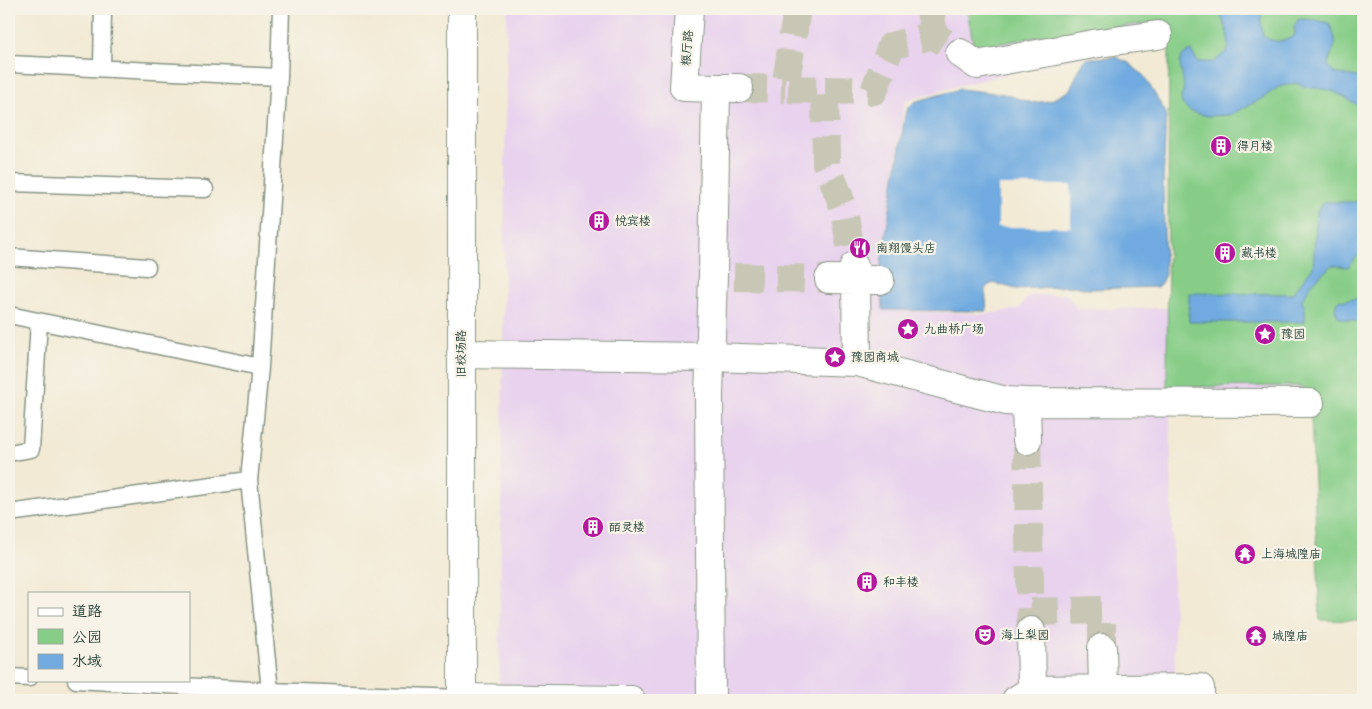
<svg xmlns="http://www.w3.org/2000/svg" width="1372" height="709" viewBox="0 0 1372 709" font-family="Pangolin,'LXGW WenKai TC',sans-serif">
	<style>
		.built { fill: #e8d2ee }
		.green { fill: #87cd88; stroke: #53855e }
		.water { fill: #70aae0; stroke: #48748a }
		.pier { fill: #f2ead5 }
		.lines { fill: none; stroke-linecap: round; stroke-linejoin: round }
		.street-tunnel { stroke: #c8c7b5; stroke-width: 28; stroke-dasharray: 28 14; stroke-linecap: butt }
		.lane-casing { stroke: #889484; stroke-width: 19 }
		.street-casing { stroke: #889484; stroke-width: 30 }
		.lane { stroke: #fff; stroke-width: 16 }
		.street { stroke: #fff; stroke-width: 28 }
		.labels { text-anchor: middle; stroke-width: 4.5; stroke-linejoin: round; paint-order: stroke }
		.street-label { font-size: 12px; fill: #1f3d34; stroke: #f7f3e8 }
		.poi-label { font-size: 12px; fill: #1f3d34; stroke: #f7f3e8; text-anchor: start }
	</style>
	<rect width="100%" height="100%" fill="#f7f3e8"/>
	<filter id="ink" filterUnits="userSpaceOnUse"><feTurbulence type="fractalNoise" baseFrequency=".02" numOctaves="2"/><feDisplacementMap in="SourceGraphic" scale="10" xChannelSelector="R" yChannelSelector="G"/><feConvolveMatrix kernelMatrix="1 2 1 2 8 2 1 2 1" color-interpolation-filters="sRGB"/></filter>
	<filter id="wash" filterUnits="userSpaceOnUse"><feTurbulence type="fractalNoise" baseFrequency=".0096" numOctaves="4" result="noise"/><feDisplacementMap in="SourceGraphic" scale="20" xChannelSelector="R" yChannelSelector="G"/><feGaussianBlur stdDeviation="1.12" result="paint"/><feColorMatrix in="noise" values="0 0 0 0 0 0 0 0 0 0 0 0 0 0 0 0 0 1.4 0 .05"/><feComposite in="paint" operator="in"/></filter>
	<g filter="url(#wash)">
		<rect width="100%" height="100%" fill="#f2ead5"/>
		<path class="built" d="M 507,9 L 967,9 L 975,48 L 1041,36 L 1166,20 L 1169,45 L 1077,57 L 957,86 L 905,101 L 881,264 L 881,281 L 883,310 L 987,314 L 1019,309 L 1029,296 L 1066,294 L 1077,309 L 1167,308 L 1167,387 L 1299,386 L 1310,395 L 1170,413 L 1175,678 L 1210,678 L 1210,700 L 499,700 Z"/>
		<path class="green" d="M 967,9 L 1363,9 L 1363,621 L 1320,620 L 1310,394 L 1299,386 L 1167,387 L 1169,45 L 1166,21 L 1041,36 L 974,48 Z"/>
		<path class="water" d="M 1217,9 L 1262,9 L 1261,22 L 1263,36 C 1274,43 1283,43 1295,35 L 1294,26 L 1299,19 L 1315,20 L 1329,23 C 1341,48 1333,43 1328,65 L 1334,73 L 1363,78 L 1363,109 C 1354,103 1342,95 1332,91 C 1319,87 1309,90 1296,83 L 1279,87 L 1261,99 L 1230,115 L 1208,116 L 1199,114 L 1190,111 L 1182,104 L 1181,97 C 1191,79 1167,58 1191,51 L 1198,62 L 1214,62 L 1228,50 C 1230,34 1224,22 1217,9 Z
			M 1116,57 L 1129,63 L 1144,76 L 1166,113 L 1163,186 L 1165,274 L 1161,283 L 1157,287 L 1088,289 L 1075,286 L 1016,289 L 994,283 L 989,285 L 985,289 L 987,311 L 883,310 L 881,264 L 905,115 L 909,107 L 914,102 L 960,89 L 1004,94 L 1032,103 L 1049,101 L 1069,91 L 1084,60 L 1091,58 Z
			M 1324,202 L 1363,202 L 1363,250 L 1348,267 L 1332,265 L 1312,283 L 1302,300 L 1305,308 L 1305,322 L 1189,322 L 1189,293 L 1292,294 L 1313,267 L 1317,211 Z
			M 1363,298 L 1363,323 L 1339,318 L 1335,310 L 1337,301 Z"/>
		<path class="pier" d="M 998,185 L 1071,185 L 1071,227 L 998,227 Z"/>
	</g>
	<g filter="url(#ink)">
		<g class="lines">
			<path class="street-tunnel" d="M 797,9 L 785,89 L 825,90 L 826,163 L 843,206 L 854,266
				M 930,9 L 934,35
				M 739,88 L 785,89
				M 825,90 L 874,91 L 891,46 L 934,35 L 960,53
				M 734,277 L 829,279
				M 1027,440 L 1031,631
				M 1031,612 L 1102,610 L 1102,648"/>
			<g class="lane-casing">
				<path id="lane" d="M 9,64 L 279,77
					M 102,68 L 103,9
					M 9,183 L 205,189
					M 9,257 L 147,267
					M 9,315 L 260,367
					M 9,453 L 31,449 L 39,322
					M 9,513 L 249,480
					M 9,677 L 29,678
					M 76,680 L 270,691 L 461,698
					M 269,700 L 270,691 L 249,480 L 260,367 L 279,77 L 281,9"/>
			</g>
			<g class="street-casing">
				<path id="street" d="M 689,9 L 684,87 L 716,88 L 713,276 L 709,396 L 711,700
					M 960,53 L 977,65 L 1099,43 L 1158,35
					M 716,88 L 739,88
					M 854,266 L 856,279 L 857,362
					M 829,279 L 880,280
					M 461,354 L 711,357 L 857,362 L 1006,401 L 1026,402 L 1310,403
					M 1026,402 L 1027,440
					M 1031,631 L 1032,690
					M 1102,648 L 1103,689
					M 461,698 L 631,700
					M 462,700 L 462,9
					M 1016,700 L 1032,690 L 1200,688 L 1200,700"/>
			</g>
			<use href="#lane" class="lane"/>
			<use href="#street" class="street"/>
		</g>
	</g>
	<defs>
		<g id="building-disc" transform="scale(1.125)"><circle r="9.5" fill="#b5179e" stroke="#f7f3e8"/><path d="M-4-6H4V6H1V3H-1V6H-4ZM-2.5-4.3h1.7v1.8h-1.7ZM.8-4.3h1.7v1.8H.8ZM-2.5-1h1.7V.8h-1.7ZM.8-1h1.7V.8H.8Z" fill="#fff"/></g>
		<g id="restaurant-disc" transform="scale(1.125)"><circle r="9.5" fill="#b5179e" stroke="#f7f3e8"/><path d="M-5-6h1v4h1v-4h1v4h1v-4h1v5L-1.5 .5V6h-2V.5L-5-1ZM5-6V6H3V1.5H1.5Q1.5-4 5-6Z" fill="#fff"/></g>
		<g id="sight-disc" transform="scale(1.125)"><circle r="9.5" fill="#b5179e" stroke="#f7f3e8"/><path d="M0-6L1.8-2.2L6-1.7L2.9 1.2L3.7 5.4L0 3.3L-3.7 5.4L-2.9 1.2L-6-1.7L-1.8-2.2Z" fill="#fff"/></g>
		<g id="temple-disc" transform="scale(1.125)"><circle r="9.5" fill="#b5179e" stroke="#f7f3e8"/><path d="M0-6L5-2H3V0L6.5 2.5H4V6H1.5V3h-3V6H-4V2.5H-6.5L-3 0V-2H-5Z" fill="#fff"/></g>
		<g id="theatre-disc" transform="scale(1.125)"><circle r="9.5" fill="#b5179e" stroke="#f7f3e8"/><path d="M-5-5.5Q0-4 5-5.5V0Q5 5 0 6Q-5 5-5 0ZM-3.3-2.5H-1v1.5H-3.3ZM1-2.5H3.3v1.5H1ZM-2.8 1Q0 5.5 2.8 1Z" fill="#fff"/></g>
	</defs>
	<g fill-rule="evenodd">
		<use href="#building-disc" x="1221" y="146"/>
		<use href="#building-disc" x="599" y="221"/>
		<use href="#restaurant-disc" x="860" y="248"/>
		<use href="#building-disc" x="1225" y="253"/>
		<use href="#sight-disc" x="908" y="329"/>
		<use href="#sight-disc" x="1265" y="334"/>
		<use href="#sight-disc" x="835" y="357"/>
		<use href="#building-disc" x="593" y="527"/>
		<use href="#temple-disc" x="1245" y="554"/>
		<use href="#building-disc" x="867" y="582"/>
		<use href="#theatre-disc" x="985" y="635"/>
		<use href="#temple-disc" x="1256" y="636"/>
	</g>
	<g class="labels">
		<g class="street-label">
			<text transform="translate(687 48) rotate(-86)" y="4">粮厅路</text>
			<text transform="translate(461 354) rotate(-90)" y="4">旧校场路</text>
		</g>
		<g class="poi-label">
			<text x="1237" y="150">得月楼</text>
			<text x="615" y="225">悦宾楼</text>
			<text x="876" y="252">南翔馒头店</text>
			<text x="1241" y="257">藏书楼</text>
			<text x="924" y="333">九曲桥广场</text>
			<text x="1281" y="338">豫园</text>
			<text x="851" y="361">豫园商城</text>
			<text x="609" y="531">皕灵楼</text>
			<text x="1261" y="558">上海城隍庙</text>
			<text x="883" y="586">和丰楼</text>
			<text x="1001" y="639">海上梨园</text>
			<text x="1272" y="640">城隍庙</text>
		</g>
	</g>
	<rect width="1372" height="709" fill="none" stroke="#f7f3e8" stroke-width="30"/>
	<rect x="28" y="592" width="162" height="90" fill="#f7f3e8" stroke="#a1aaa0"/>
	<rect x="38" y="608" width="25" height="8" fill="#ffffff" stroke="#a1aaa0"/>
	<text x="72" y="616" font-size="15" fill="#1f3d34">道路</text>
	<rect x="38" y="629" width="25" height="15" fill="#87cd88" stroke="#a1aaa0"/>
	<text x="72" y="642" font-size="15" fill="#1f3d34">公园</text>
	<rect x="38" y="654" width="25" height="15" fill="#70aae0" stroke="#a1aaa0"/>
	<text x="72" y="666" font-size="15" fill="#1f3d34">水域</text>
</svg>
